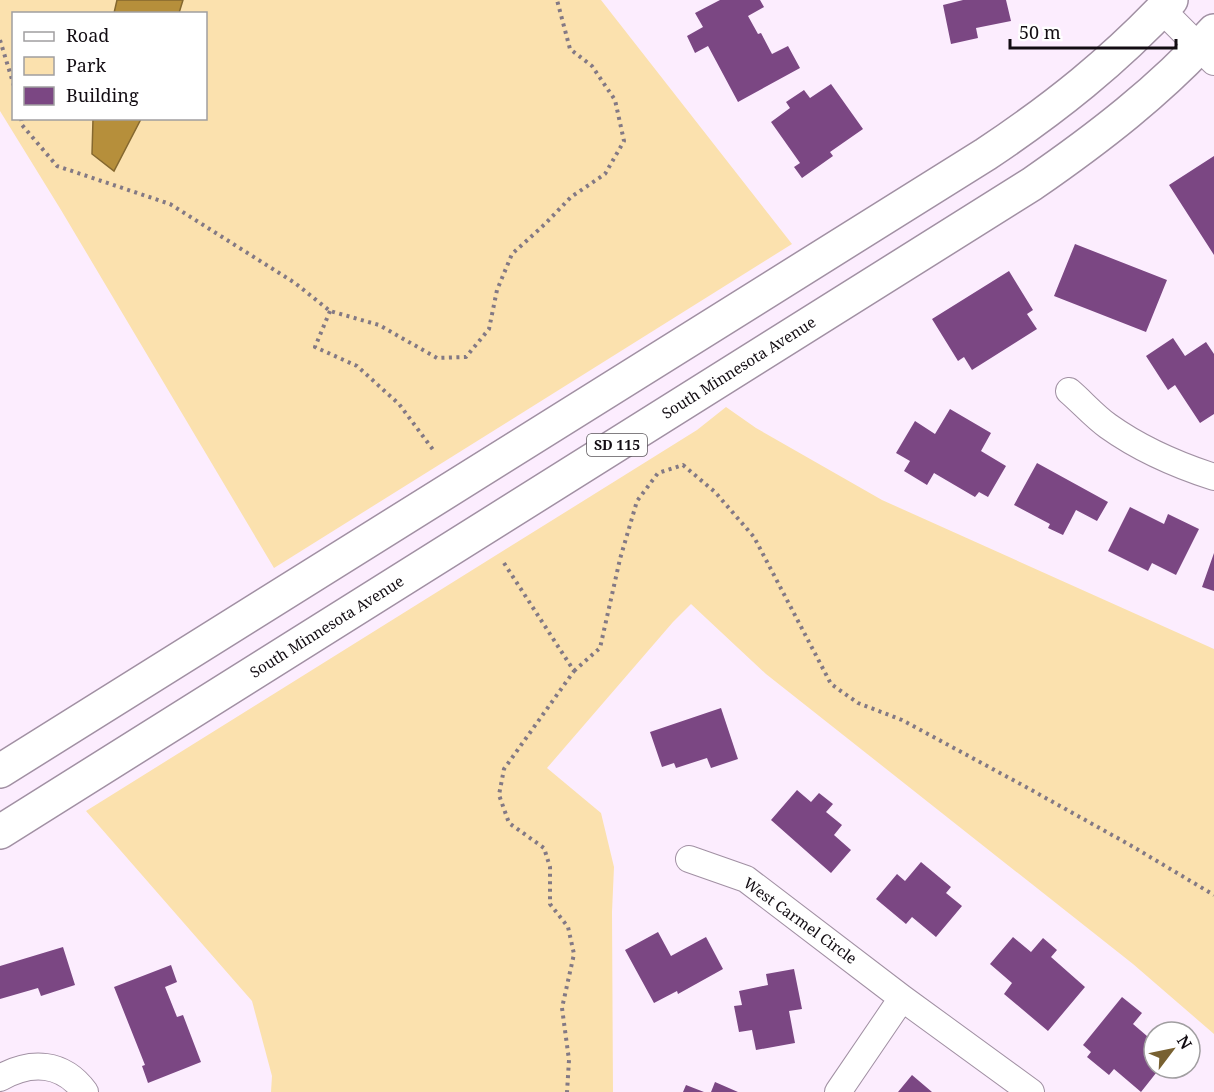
<svg xmlns="http://www.w3.org/2000/svg" width="1214" height="1092" viewBox="0 0 1214 1092" font-family="'Noto Serif',serif">
	<style>
		.green { fill: #fbe1ae; fill-rule: evenodd }
		.water { fill: #b68f3b; stroke: #85682f; stroke-width: 1.5 }
		.building { fill: #7b4783 }
		.lines { fill: none; stroke-linecap: round; stroke-linejoin: round }
		.minor-casing { stroke: #a190a3; stroke-width: 28 }
		.major-casing { stroke: #a190a3; stroke-width: 36 }
		.path { stroke: #837984; stroke-width: 4; stroke-dasharray: 3 4.5; stroke-linecap: butt }
		.minor { stroke: #fff; stroke-width: 26 }
		.major { stroke: #fff; stroke-width: 33 }
		.labels { text-anchor: middle; stroke-width: 6; stroke-linejoin: round; paint-order: stroke }
		.shield { fill: #fff; stroke: #595559; stroke-width: 1.5 }
		.shield-label { font-size: 14px; font-weight: bold; fill: #120c12 }
		.street-label { font-size: 15px; fill: #120c12; stroke: #fff }
	</style>
	<rect width="100%" height="100%" fill="#fcedfe"/>
	<path class="green" d="M 0,0 L 601,0 L 792,244 L 274,568 L 61,210 L 0,111 ZM 14,14 L 206,14 L 206,118 L 14,118 Z
		M 726,407 L 756,428 L 882,500 L 1214,649 L 1214,1034 L 1133,964 L 766,674 L 691,604 L 673,622 L 547,768 L 601,813 L 614,867 L 612,912 L 613,1092 L 271,1092 L 272,1076 L 252,1001 L 86,811 L 697,430 Z"/>
	<path class="water" d="M 117,0 L 183,0 L 179,13 L 114,13 Z
		M 93,119 L 141,119 L 114,171 L 92,154 Z"/>
	<path class="building" d="M 720,0 L 760,0 L 764,7 L 748,16 L 758,34 L 761,33 L 772,54 L 788,46 L 800,68 L 738,102 L 708,46 L 695,53 L 687,36 L 703,27 L 695,13 Z
		M 963,0 L 1006,0 L 1011,21 L 976,28 L 978,38 L 951,44 L 943,5 Z
		M 831,84 L 863,129 L 830,152 L 833,156 L 802,178 L 794,167 L 800,163 L 771,122 L 790,108 L 786,102 L 804,90 L 810,98 Z
		M 1214,156 L 1214,255 L 1169,185 Z
		M 1075,244 L 1167,280 L 1146,332 L 1054,296 Z
		M 1009,271 L 1033,310 L 1027,314 L 1037,329 L 972,370 L 964,357 L 958,361 L 932,319 Z
		M 1173,338 L 1185,356 L 1206,342 L 1214,354 L 1214,414 L 1200,423 L 1175,385 L 1168,390 L 1146,356 Z
		M 950,409 L 991,433 L 981,451 L 1006,466 L 988,497 L 979,492 L 975,497 L 934,473 L 927,485 L 904,471 L 910,461 L 896,453 L 915,421 L 935,434 Z
		M 1037,463 L 1108,502 L 1097,521 L 1076,510 L 1063,535 L 1048,528 L 1050,524 L 1014,505 Z
		M 1130,507 L 1164,524 L 1168,514 L 1199,529 L 1176,575 L 1152,563 L 1148,571 L 1108,551 Z
		M 1214,553 L 1214,591 L 1202,587 Z
		M 721,708 L 738,759 L 711,768 L 707,758 L 676,768 L 674,763 L 662,767 L 650,732 Z
		M 797,790 L 811,802 L 819,793 L 833,804 L 826,812 L 842,825 L 834,835 L 851,850 L 831,873 L 771,820 Z
		M 921,862 L 951,887 L 946,893 L 962,906 L 936,937 L 912,917 L 906,924 L 876,899 L 897,874 L 905,881 Z
		M 658,932 L 671,956 L 706,937 L 723,969 L 678,994 L 677,991 L 654,1003 L 625,950 Z
		M 1013,937 L 1031,952 L 1043,938 L 1057,950 L 1051,957 L 1085,987 L 1048,1031 L 1004,994 L 1012,983 L 990,964 Z
		M 63,947 L 75,985 L 41,996 L 38,988 L 0,999 L 0,966 Z
		M 171,965 L 177,982 L 165,987 L 177,1017 L 183,1015 L 201,1062 L 148,1083 L 142,1066 L 145,1065 L 114,987 Z
		M 794,969 L 802,1009 L 789,1011 L 795,1043 L 756,1050 L 752,1030 L 739,1032 L 734,1006 L 742,1005 L 739,991 L 768,985 L 766,974 Z
		M 1122,997 L 1142,1013 L 1133,1024 L 1154,1042 L 1154,1068 L 1160,1068 L 1141,1092 L 1114,1069 L 1109,1075 L 1087,1057 L 1091,1052 L 1083,1045 Z
		M 912,1075 L 932,1092 L 898,1092 Z
		M 715,1082 L 738,1092 L 711,1092 Z
		M 686,1085 L 704,1092 L 683,1092 Z"/>
	<g class="lines">
		<g class="minor-casing">
			<path id="minor" d="M 1162,10 L 1214,62
				M 1069,391 C 1082,402 1094,416 1108,426 C 1140,449 1177,465 1214,477
				M 689,859 L 746,879 L 902,998 L 1031,1092
				M 0,1078 C 31,1060 63,1062 85,1092
				M 838,1092 L 902,998"/>
		</g>
		<g class="major-casing">
			<path id="major" d="M 0,771 L 986,154 C 1055,108 1114,61 1171,0
				M 0,832 L 1032,184 C 1097,139 1161,90 1214,31"/>
		</g>
		<path class="path" d="M 0,40 L 14,86
			M 21,118 L 22,125 L 57,166 L 170,204 L 295,283 L 330,311 L 379,325 L 437,358 L 466,357 L 489,329 L 497,290 L 512,254 L 545,224 L 571,197 L 605,174 L 624,141 L 615,100 L 592,66 L 570,49 L 557,0
			M 330,311 L 315,347 L 357,366 L 399,404 L 434,451
			M 504,563 L 574,671 L 504,769 L 499,795 L 509,823 L 544,848 L 550,867 L 550,904 L 568,927 L 574,954 L 562,1008 L 569,1060 L 567,1092
			M 574,671 L 600,648 L 620,559 L 637,501 L 658,473 L 683,465 L 715,492 L 754,537 L 831,684 L 858,703 L 902,720 L 1026,787 L 1130,845 L 1214,895"/>
		<use href="#minor" class="minor"/>
		<use href="#major" class="major"/>
	</g>
	<g class="labels">
		<rect class="shield" x="587" y="434" width="60" height="22" rx="4.5"/>
		<g class="shield-label">
			<text x="617" y="450">SD 115</text>
		</g>
		<g class="street-label">
			<text transform="translate(739 368) rotate(-32)" y="5">South Minnesota Avenue</text>
			<text transform="translate(327 627) rotate(-32)" y="5">South Minnesota Avenue</text>
			<text transform="translate(800 921) rotate(36)" y="5">West Carmel Circle</text>
		</g>
	</g>
	<rect x="12" y="12" width="195" height="108" fill="#ffffff" stroke="#a09ea0" stroke-width="1.5"/>
	<rect x="24" y="32" width="30" height="9" fill="#ffffff" stroke="#a09ea0" stroke-width="1.5"/>
	<text x="66" y="42" font-size="18" fill="#120c12">Road</text>
	<rect x="24" y="57" width="30" height="18" fill="#fbe1ae" stroke="#a09ea0" stroke-width="1.5"/>
	<text x="66" y="72" font-size="18" fill="#120c12">Park</text>
	<rect x="24" y="87" width="30" height="18" fill="#7b4783" stroke="#a09ea0" stroke-width="1.5"/>
	<text x="66" y="102" font-size="18" fill="#120c12">Building</text>
	<g transform="translate(1172 1050) rotate(58)"><circle r="28" fill="#ffffff" stroke="#a09ea0" stroke-width="1.5"/>
	<path d="M0-4.5L10 22L0 15L-10 22Z" fill="#786131"/>
	<text y="-9" font-size="16" font-weight="bold" text-anchor="middle" fill="#120c12">N</text>
	</g>
	<path d="M1010 39v9h166v-9" fill="none" stroke="#120c12" stroke-width="3"/>
	<text x="1019" y="39" font-size="18" fill="#120c12" stroke="#ffffff" stroke-width="4.5" paint-order="stroke">50 m</text>
</svg>
